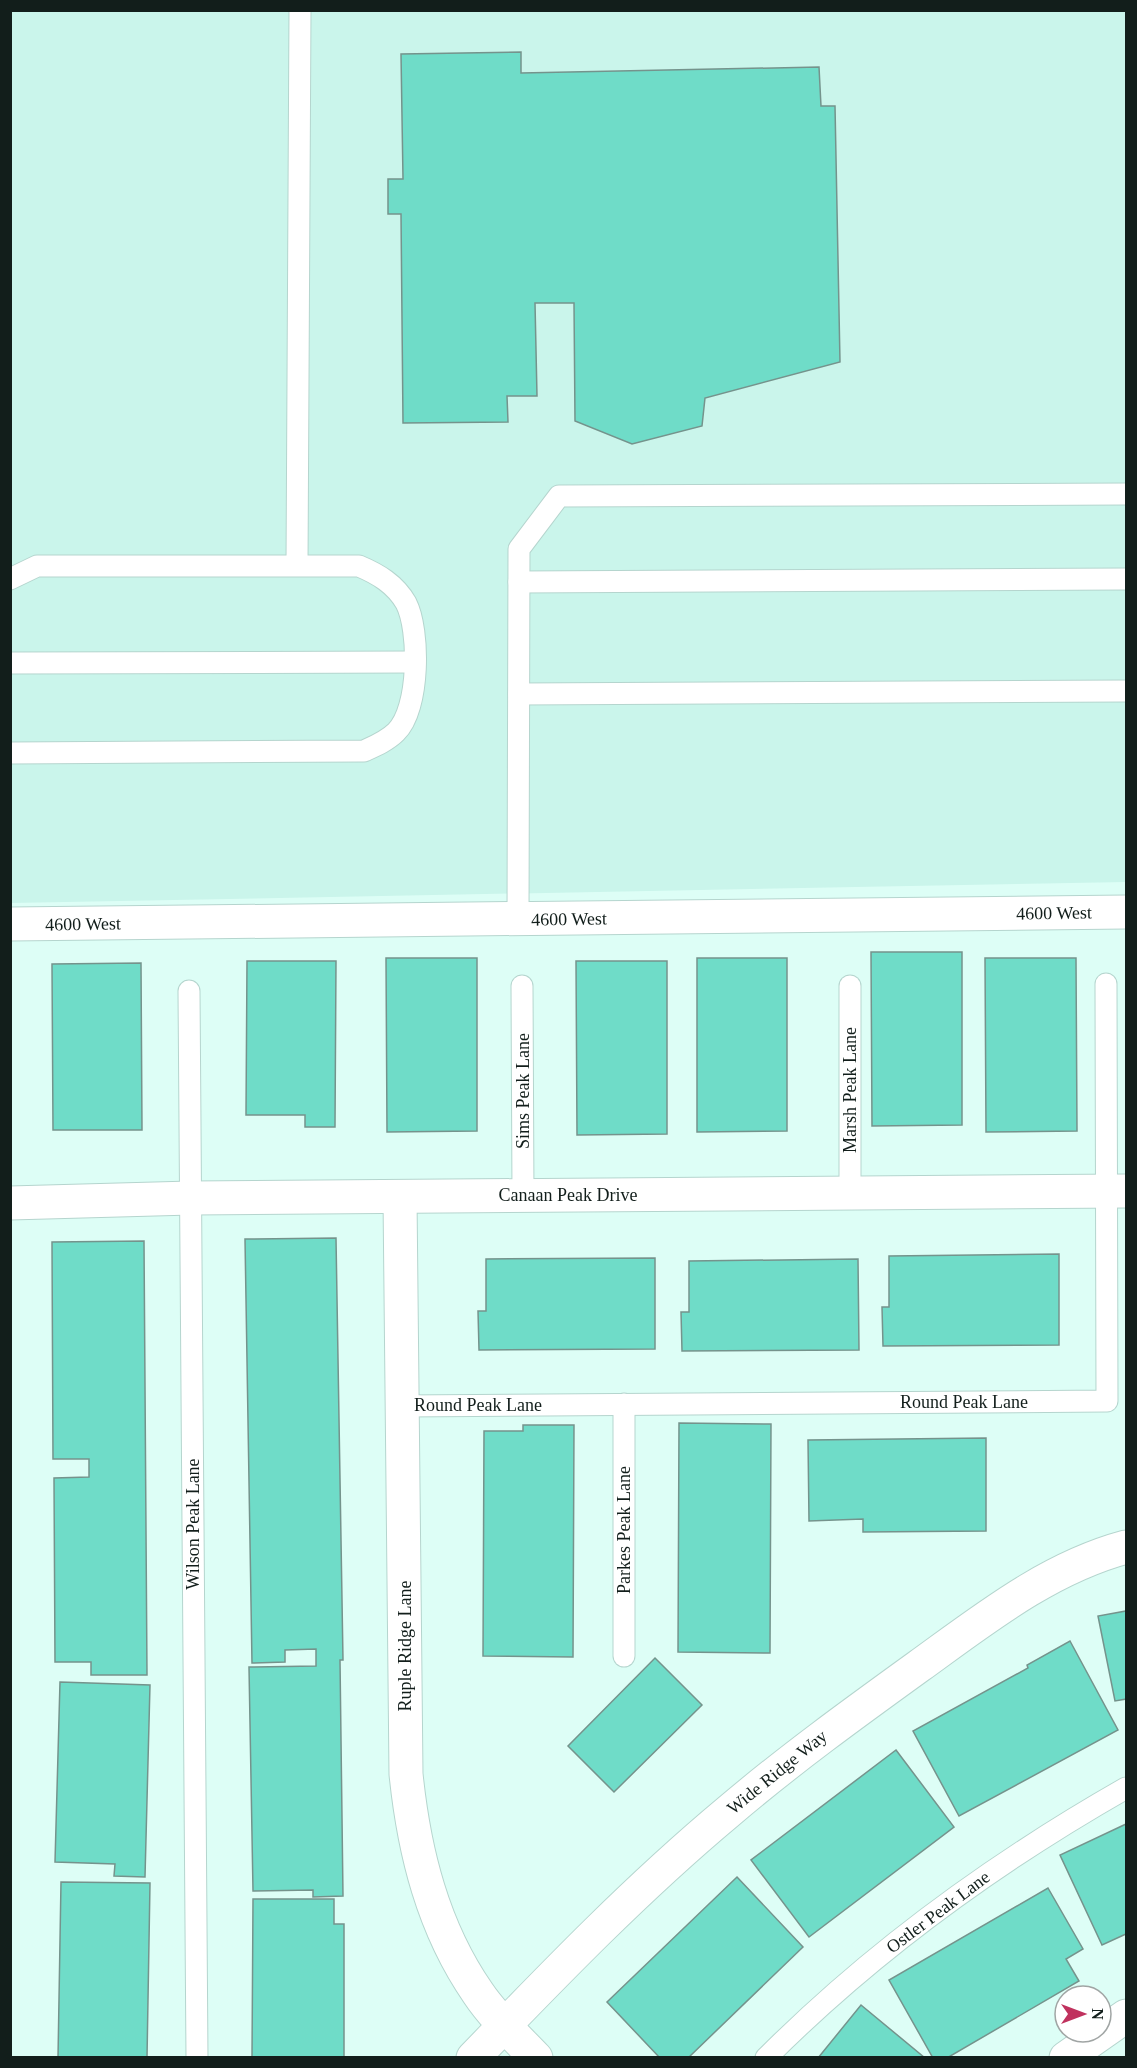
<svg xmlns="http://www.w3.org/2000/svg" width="1137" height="2068" viewBox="0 0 1137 2068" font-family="Georgia,serif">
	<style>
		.built { fill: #caf5eb }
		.building { fill: #6fdcc8; stroke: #75938c; stroke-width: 1.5 }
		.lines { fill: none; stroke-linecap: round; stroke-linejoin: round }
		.lane-casing { stroke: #b5d5ce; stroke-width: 23 }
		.street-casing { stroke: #b5d5ce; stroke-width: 35 }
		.lane { stroke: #fff; stroke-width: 21 }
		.street { stroke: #fff; stroke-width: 33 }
		.labels { text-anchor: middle; stroke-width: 4.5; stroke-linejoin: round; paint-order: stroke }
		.street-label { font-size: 18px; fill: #121e1b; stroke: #fff }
	</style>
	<rect width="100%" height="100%" fill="#ddfef6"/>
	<path class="built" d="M10 11H1126V882L11 903Z"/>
	<g class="building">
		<path d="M521 52V73L819 67 821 106H835L840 362 705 398 702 426 632 444 575 421 574 303H535L537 396H507L508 422 403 423 401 214H388V179H403L401 54Z"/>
		<path d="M871 952H962V1125L872 1126Z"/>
		<path d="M386 958H477V1131L387 1132Z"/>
		<path d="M697 958H787V1131L697 1132Z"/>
		<path d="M985 958H1076L1077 1131 986 1132Z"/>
		<path d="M247 961H336L335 1127H305V1115H246Z"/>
		<path d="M576 961H667V1134L577 1135Z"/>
		<path d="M141 963 142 1130H53L52 964Z"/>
		<path d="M336 1238 343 1660H340L343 1896 313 1897V1890L253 1891 249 1667 316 1666V1649L285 1650V1662L252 1663 245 1239Z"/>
		<path d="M144 1241 147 1675H91V1662H55L54 1478 89 1477V1459H53L52 1242Z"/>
		<path d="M1059 1254V1345L883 1346 882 1307H889V1256Z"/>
		<path d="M655 1258V1349L479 1350 478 1311H486V1259Z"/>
		<path d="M858 1259 859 1350 682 1351 681 1312H689V1261Z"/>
		<path d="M679 1423 771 1424 770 1653 678 1652Z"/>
		<path d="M523 1425H574L573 1657 483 1656 484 1431H523Z"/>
		<path d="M986 1438V1531L863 1532V1519L809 1521 808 1440Z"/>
		<path d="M1126 1611V1699L1115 1701 1098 1616Z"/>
		<path d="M1070 1641 1118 1730 959 1816 913 1731 1028 1668 1027 1665Z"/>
		<path d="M655 1658 702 1705 614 1792 568 1746Z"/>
		<path d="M60 1682 150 1685 145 1877 114 1876 115 1864 55 1862Z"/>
		<path d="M896 1750 954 1827 809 1937 751 1860Z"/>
		<path d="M1126 1824V1934L1102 1945 1060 1855Z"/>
		<path d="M737 1877 803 1947 688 2058H660L607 2002Z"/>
		<path d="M61 1882 150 1883 147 2058H58Z"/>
		<path d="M1048 1888 1083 1949 1066 1959 1079 1981 947 2058H933L889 1980Z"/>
		<path d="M253 1899H334V1924H344V2058H252Z"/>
		<path d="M861 2005 925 2058H818Z"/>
	</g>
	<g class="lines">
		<g class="lane-casing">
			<g id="lane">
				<path d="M297 565 300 10"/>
				<path d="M10 579 37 566H359C378 574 395 584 406 603 420 630 420 709 396 732 387 741 375 746 364 751L10 753"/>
				<path d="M519 582 1126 579"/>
				<path d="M10 663 414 662"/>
				<path d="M519 694 1126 691"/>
				<path d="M518 919 519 549 559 496 1126 494"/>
				<path d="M522 986 523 1196"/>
				<path d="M850 986V1193"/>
				<path d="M189 991 197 2058"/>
				<path d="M624 1404V1656"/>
				<path d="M403 1406 1107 1401 1106 984"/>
				<path d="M766 2058C873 1951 996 1862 1126 1788"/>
			</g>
		</g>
		<g class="street-casing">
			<g id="street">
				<path d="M10 924 1126 912"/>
				<path d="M400 1197 406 1774C414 1852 433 1928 478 1993 494 2017 516 2037 536 2058"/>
				<path d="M10 1203 191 1198 1126 1191"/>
				<path d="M473 2058C555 1973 637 1888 728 1812 789 1760 854 1713 919 1666 984 1619 1048 1568 1126 1547"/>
				<path d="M1066 2058 1126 2016"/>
			</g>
		</g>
		<use href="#lane" class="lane"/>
		<use href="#street" class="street"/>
	</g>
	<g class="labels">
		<g class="street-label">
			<text transform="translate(1054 913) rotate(-1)" y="6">4600 West</text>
			<text transform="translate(569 919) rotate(-1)" y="6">4600 West</text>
			<text transform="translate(83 924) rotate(-1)" y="6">4600 West</text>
			<text transform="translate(850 1090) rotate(-90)" y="6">Marsh Peak Lane</text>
			<text transform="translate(523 1091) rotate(-90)" y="6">Sims Peak Lane</text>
			<text x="568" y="1201">Canaan Peak Drive</text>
			<text x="964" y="1408">Round Peak Lane</text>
			<text x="478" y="1411">Round Peak Lane</text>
			<text transform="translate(193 1524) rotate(-90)" y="6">Wilson Peak Lane</text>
			<text transform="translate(624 1530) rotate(-90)" y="6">Parkes Peak Lane</text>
			<text transform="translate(405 1646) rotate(-90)" y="6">Ruple Ridge Lane</text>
			<text transform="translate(777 1772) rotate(-39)" y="6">Wide Ridge Way</text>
			<text transform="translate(938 1912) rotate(-37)" y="6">Ostler Peak Lane</text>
		</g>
	</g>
	<rect width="1137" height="2068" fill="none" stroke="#121e1b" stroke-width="24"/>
	<g transform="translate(1083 2014) rotate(90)"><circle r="28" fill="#ffffff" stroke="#a0a5a4" stroke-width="1.5"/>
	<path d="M0-4.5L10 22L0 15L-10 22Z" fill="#c0325e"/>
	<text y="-9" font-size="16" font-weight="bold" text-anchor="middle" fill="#121e1b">N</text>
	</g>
</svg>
